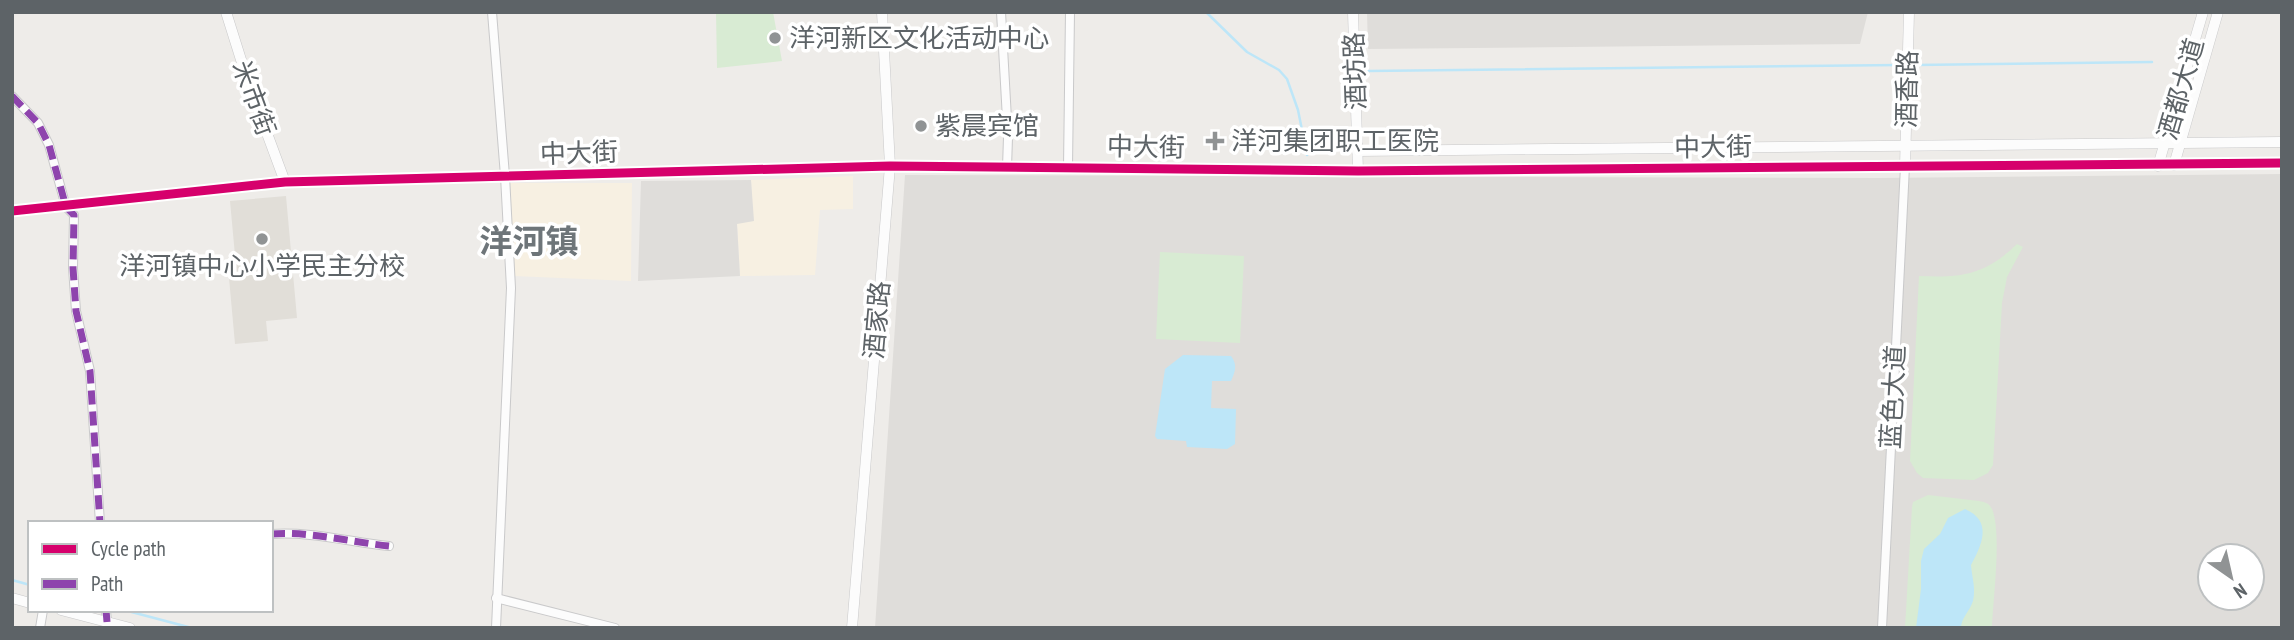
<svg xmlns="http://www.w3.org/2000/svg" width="2294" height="640" viewBox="0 0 2294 640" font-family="'PT Sans Narrow','Noto Sans SC',sans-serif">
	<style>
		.commercial { fill: #f7f0e2 }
		.industrial { fill: #dfddda; fill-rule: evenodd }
		.education { fill: #e1ded8 }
		.green { fill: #d8ebd3 }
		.water { fill: #bde6f8 }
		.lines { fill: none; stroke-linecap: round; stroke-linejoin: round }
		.stream { stroke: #bde6f8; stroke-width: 2.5 }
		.minor-casing { stroke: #c9c9ca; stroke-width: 10 }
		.tertiary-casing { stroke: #c9c9ca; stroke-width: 11 }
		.minor { stroke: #fcfcfc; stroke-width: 8 }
		.tertiary { stroke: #fcfcfc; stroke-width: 10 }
		.quiet { stroke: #8e44ad; stroke-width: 7; stroke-dasharray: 14 7; stroke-linecap: butt }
		.cycleway-casing { stroke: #fff; stroke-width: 13 }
		.cycleway { stroke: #d6006c; stroke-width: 9 }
		.poi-dot { fill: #909394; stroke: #fff; stroke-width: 2.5 }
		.labels { text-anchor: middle; stroke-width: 7; stroke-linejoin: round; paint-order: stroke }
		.poi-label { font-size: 26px; fill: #5d6367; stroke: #fff; text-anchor: start }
		.street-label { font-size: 26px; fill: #5d6367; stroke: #fff }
		.district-label { font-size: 33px; font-weight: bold; fill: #6e7579; stroke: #fff }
	</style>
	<rect width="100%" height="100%" fill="#eeece9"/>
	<g class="commercial">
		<path d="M853 176V209L820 210 815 275 740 276 737 223 753 221 751 180Z"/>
		<path d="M510 183H632L631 281 514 276Z"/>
	</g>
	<g class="industrial">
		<path d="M1367 12H1868L1860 44 1368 49Z"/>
		<path d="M2282 174V628H875L905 175 1879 178ZM2210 556H2252V598H2210Z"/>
		<path d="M751 180 754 221 737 224 740 276 638 281 641 181Z"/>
	</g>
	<path class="education" d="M286 196 297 318 266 321 268 341 235 344 229 278 237 277 230 201Z"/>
	<g class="green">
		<path d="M716 12H773L782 61 717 68Z"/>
		<path d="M2017 244 2023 247 2007 277 2002 303 1993 465 1988 473 1974 480 1923 478 1917 473 1910 461 1919 276C1962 278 1985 275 2017 244Z"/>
		<path d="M1160 252 1244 256 1240 343 1156 339Z"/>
		<path d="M1928 495 1979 501C1985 502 1989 503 1992 509 2002 532 1993 600 1992 628H1905L1912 507 1913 502Z"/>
	</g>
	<g class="water">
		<path d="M1183 355 1231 356C1238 365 1235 372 1231 381H1212L1211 408 1236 409 1235 444 1227 449 1187 447 1186 441 1157 439 1155 436 1165 369Z"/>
		<path d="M1965 509C1993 521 1982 545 1971 565 1972 578 1976 588 1973 601 1970 611 1961 618 1961 628H1916L1921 589V561L1924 549 1940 534 1948 518Z"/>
	</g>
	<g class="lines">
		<g class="stream">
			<path d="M1206 12 1247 52 1279 70 1287 79 1298 110 1307 155"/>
			<path d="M1916 65 2152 62"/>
			<path d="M1368 71 1899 65"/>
			<path d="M12 580 30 585"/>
			<path d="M124 610 192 628"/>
		</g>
		<g class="minor-casing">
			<g id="minor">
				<path d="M492 12 505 176 511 288 496 628"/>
				<path d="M1001 12 1008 137 1007 168"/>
				<path d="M12 96 38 123 49 145 66 207 74 215 73 268 76 311 90 371 100 523"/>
				<path d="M1068 167 1070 12"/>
				<path d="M271 534C310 531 350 542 389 546"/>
				<path d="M496 598 615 628"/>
				<path d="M106 610 107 622"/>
				<path d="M40 628 43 610"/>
				<path d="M1882 628 1905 166"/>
			</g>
		</g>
		<g class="tertiary-casing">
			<g id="tertiary">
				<path d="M226 12 248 82 285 182"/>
				<path d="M1353 12 1358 171"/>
				<path d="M1357 151 2282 142"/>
				<path d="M2174 165 2218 12"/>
				<path d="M1905 166 1909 12"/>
				<path d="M2158 166 2203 12"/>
				<path d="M12 211 285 182 890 166 1358 171 2282 163"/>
				<path d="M12 598 30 603"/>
				<path d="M61 610 130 628"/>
				<path d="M852 628 890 166 882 12"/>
			</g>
		</g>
		<use href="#minor" class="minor"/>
		<use href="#tertiary" class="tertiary"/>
		<g class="quiet">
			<path d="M12 96 38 123 49 145 66 207 74 215 73 268 76 311 90 371 100 523"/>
			<path d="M271 534C310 531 350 542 389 546"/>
			<path d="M106 610 107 622"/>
		</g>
		<g class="cycleway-casing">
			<path id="cycleway" d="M12 211 285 182 890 166 1358 171 2282 163"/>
		</g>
		<use href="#cycleway" class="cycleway"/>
	</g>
	<g class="poi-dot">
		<circle cx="775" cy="38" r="7"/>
		<circle cx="921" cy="126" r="7"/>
		<path d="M1211.5 130.5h7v7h7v7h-7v7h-7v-7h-7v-7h7z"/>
		<circle cx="262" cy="239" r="7"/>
	</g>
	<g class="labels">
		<g class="poi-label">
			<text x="789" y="47">洋河新区文化活动中心</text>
			<text x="935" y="135">紫晨宾馆</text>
			<text x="1231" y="150">洋河集团职工医院</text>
			<text x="262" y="275" text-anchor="middle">洋河镇中心小学民主分校</text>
		</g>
		<g class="street-label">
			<text transform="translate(1355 71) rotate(-92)" y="9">酒坊路</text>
			<text transform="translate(1907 89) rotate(-89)" y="9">酒香路</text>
			<text transform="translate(2181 89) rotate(-74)" y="9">酒都大道</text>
			<text transform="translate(254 98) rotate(70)" y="9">米市街</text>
			<text transform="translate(1146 147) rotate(1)" y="9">中大街</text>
			<text transform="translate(1713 147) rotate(-1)" y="9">中大街</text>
			<text transform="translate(579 153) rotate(-2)" y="9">中大街</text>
			<text transform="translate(877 320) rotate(-85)" y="9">酒家路</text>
			<text transform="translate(1893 397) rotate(-87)" y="9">蓝色大道</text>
		</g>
		<g class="district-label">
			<text x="529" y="253">洋河镇</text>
		</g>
	</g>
	<rect width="2294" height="640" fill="none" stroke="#5d6367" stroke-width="28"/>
	<rect x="28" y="521" width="245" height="91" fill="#ffffff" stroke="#bec1c2" stroke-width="2"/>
	<rect x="42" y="544" width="35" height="10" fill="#d6006c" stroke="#bec1c2" stroke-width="2"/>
	<text x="91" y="556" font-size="21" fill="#5d6367">Cycle path</text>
	<rect x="42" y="579" width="35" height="10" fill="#8e44ad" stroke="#bec1c2" stroke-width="2"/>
	<text x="91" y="591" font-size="21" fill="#5d6367">Path</text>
	<g transform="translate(2231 577) rotate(146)"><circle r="33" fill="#ffffff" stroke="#bec1c2" stroke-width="2"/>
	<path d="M0-5L12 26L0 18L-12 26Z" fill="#909394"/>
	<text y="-10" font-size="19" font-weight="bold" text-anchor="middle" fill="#5d6367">N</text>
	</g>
</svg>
